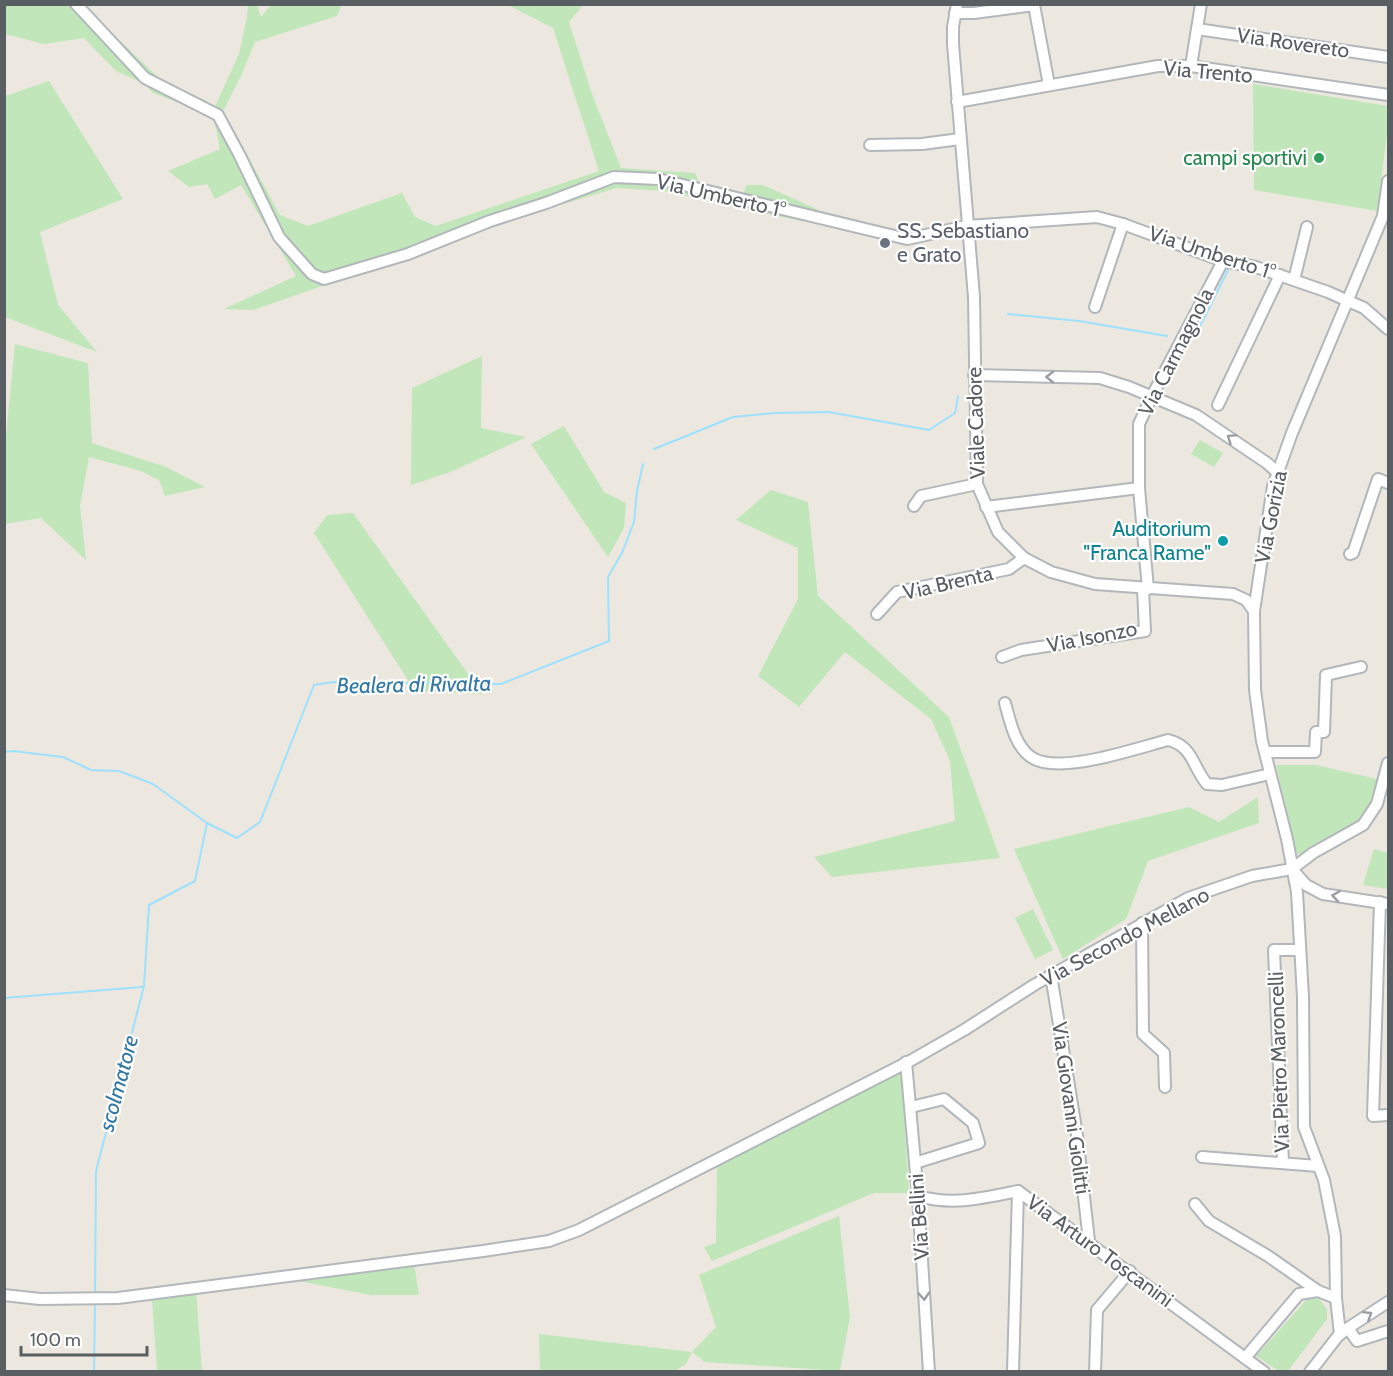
<svg xmlns="http://www.w3.org/2000/svg" width="1393" height="1376" viewBox="0 0 1393 1376" font-family="Cabin,sans-serif">
	<style>
		.green { fill: #c0e6ba }
		.lines { fill: none; stroke-linecap: round; stroke-linejoin: round }
		.stream { stroke: #9de1ff; stroke-width: 2 }
		.minor-casing { stroke: #b2b7bb; stroke-width: 14 }
		.minor { stroke: #fff; stroke-width: 10 }
		.oneway { stroke: #9b9ea0 }
		.leisure-dot { fill: #2e9e5b; stroke: #fff; stroke-width: 2 }
		.worship-dot { fill: #6b7280; stroke: #fff; stroke-width: 2 }
		.culture-dot { fill: #0f9aa8; stroke: #fff; stroke-width: 2 }
		.labels { text-anchor: middle; stroke-width: 4.5; stroke-linejoin: round; paint-order: stroke }
		.street-label { font-size: 21px; fill: #585e61; stroke: #fff }
		.leisure-label { font-size: 21px; fill: #27864d; stroke: #fff; text-anchor: end }
		.worship-label { font-size: 21px; fill: #5b616d; stroke: #fff; text-anchor: start }
		.culture-label { font-size: 21px; fill: #0d838f; stroke: #fff; text-anchor: end }
		.water-label { font-size: 22px; font-style: italic; fill: #3378a3; stroke: #fff }
	</style>
	<rect width="100%" height="100%" fill="#ece8df"/>
	<g class="green">
		<path d="M342 4 337 16 255 42 241 76 222 113 237 136 280 215 308 226 402 193 415 217 436 226 599 171 553 28 508 5H583L569 22 592 94 621 168 695 173 701 188 743 194 747 185H763L819 210 801 221 664 191 617 188 492 225 417 253 253 310 224 309 296 276 241 185 215 199 207 184 189 187 168 171 220 149 213 111 239 54 247 17 248 5H257L261 17 271 5Z"/>
		<path d="M4 5H85L94 16 161 80 209 102 205 113 153 93 145 84 116 71 84 38 44 44 5 34Z"/>
		<path d="M49 81 123 199 40 232 58 305 97 352 5 317V96Z"/>
		<path d="M1253 84 1388 106V126L1377 211 1254 190Z"/>
		<path d="M15 344 88 363 92 443 166 467 205 487 165 496 159 480 141 471 89 457 80 506 86 560 41 518 5 524V445Z"/>
		<path d="M482 356 481 428 526 437 453 471 411 485 412 388Z"/>
		<path d="M564 426 604 492 626 503 624 528 608 557 531 444Z"/>
		<path d="M1200 440 1223 453 1214 467 1191 454Z"/>
		<path d="M771 490 808 502 818 596 949 717 1000 858 832 877 814 857 955 821 950 761 931 719 845 652 799 707 758 676 798 599V548L736 520Z"/>
		<path d="M353 513 466 671 482 694 415 691 314 533 327 515Z"/>
		<path d="M1276 765H1316L1381 780 1373 805 1361 822 1300 857 1295 850Z"/>
		<path d="M1258 797 1259 823 1148 861 1126 919 1063 959 1014 849 1189 807 1219 822Z"/>
		<path d="M1374 849 1388 853V889L1363 885Z"/>
		<path d="M1033 909 1053 950 1035 959 1015 918Z"/>
		<path d="M901 1070 909 1193H874L712 1261 704 1247 716 1243 717 1163Z"/>
		<path d="M839 1216 850 1317 840 1371 705 1362 692 1352 686 1364 675 1371H540L539 1334 692 1352 716 1327 699 1275Z"/>
		<path d="M414 1264 419 1295H371L283 1278Z"/>
		<path d="M196 1291 202 1371H157L152 1299Z"/>
		<path d="M1308 1298 1319 1299 1327 1309V1319L1288 1371H1279L1256 1356Z"/>
	</g>
	<g class="lines">
		<g class="stream">
			<path d="M1008 314 1079 321 1167 336"/>
			<path d="M1196 334 1228 270"/>
			<path d="M654 449 733 417 776 413 829 412 929 430 955 413 958 396"/>
			<path d="M4 752 13 751 63 757 91 770 119 771 153 784 207 823 237 838 260 822 314 685 333 682 501 684 609 641 608 577 622 553 634 522 637 491 643 464"/>
			<path d="M4 998 142 987"/>
			<path d="M95 1295 96 1171 144 986 149 905 195 881 207 823"/>
			<path d="M94 1372 95 1301"/>
		</g>
		<g class="minor-casing">
			<g id="minor">
				<path d="M76 4 145 78 218 115 240 156 279 237 312 274 324 279 408 254 490 221 546 203 614 177 658 179 907 239 967 226 1097 217 1123 224 1223 261 1256 267 1328 292 1364 308 1388 329"/>
				<path d="M957 4 953 27V44L974 297 977 484 998 532 1024 558 1051 572 1095 584 1233 594 1246 600 1254 611"/>
				<path d="M955 13H974L1034 5 1049 85"/>
				<path d="M1197 29 1388 57"/>
				<path d="M1191 66 1201 4"/>
				<path d="M957 102 1158 66H1191L1388 95"/>
				<path d="M870 145 922 144 960 139"/>
				<path d="M1294 280 1307 227"/>
				<path d="M1095 307 1123 224"/>
				<path d="M974 375 1100 378 1129 387 1196 415 1267 463 1278 473"/>
				<path d="M1218 405 1280 275"/>
				<path d="M914 506 921 496 977 484"/>
				<path d="M986 507 1139 488"/>
				<path d="M1350 554 1353 553 1378 479 1388 483"/>
				<path d="M1148 589 1139 488V424L1152 396 1223 261"/>
				<path d="M877 614 897 592 1009 569 1024 558"/>
				<path d="M1002 657 1021 650 1145 631 1143 589"/>
				<path d="M1005 703C1010 721 1015 746 1031 757 1058 776 1137 748 1168 740 1193 746 1192 766 1207 784L1222 785 1270 774"/>
				<path d="M1265 752H1315L1316 732H1324L1326 675 1361 667"/>
				<path d="M1293 870 1306 885 1323 894 1388 904"/>
				<path d="M1380 902 1373 1116 1388 1115"/>
				<path d="M1142 923 1143 1034 1164 1053 1165 1087"/>
				<path d="M1051 975 1077 1135 1089 1241"/>
				<path d="M906 1062 918 1196 929 1372"/>
				<path d="M911 1107 944 1099 973 1123 979 1143 915 1163"/>
				<path d="M1202 1157 1318 1166"/>
				<path d="M1283 1163 1274 950H1300"/>
				<path d="M918 1196C953 1206 984 1198 1018 1191L1264 1372"/>
				<path d="M1195 1204 1209 1221 1268 1256 1318 1291"/>
				<path d="M4 1295 40 1299 118 1298 483 1251 549 1241 579 1230 910 1061 964 1030 1034 985 1188 898 1252 876 1292 869 1313 853 1363 825 1377 804 1388 763"/>
				<path d="M1348 1328 1357 1341 1388 1331"/>
				<path d="M1340 1334 1336 1298 1335 1236 1324 1180 1304 1127 1303 997 1297 892 1287 839 1262 741 1255 690 1254 611 1273 486 1292 433 1383 216 1388 181"/>
				<path d="M1245 1358 1299 1294 1318 1291 1336 1298"/>
				<path d="M1013 1372 1018 1191"/>
				<path d="M1095 1372 1097 1310 1130 1271"/>
				<path d="M1310 1372 1338 1336 1348 1328 1388 1302"/>
			</g>
		</g>
		<use href="#minor" class="minor"/>
	</g>
	<defs><path id="oneway-chevron" d="M-2-3.5L2.5 0L-2 3.5" fill="none" stroke-width="1.6" stroke-linecap="round" stroke-linejoin="round" transform="scale(1.5)"/></defs>
	<g class="oneway">
		<use href="#oneway-chevron" transform="translate(1050 377) rotate(-179)"/>
		<use href="#oneway-chevron" transform="translate(1231 438) rotate(-146)"/>
		<use href="#oneway-chevron" transform="translate(1336 896) rotate(-171)"/>
		<use href="#oneway-chevron" transform="translate(924 1296) rotate(86)"/>
		<use href="#oneway-chevron" transform="translate(1368 1315) rotate(-32)"/>
	</g>
	<circle class="leisure-dot" cx="1319" cy="158" r="6"/>
	<circle class="worship-dot" cx="885" cy="243" r="6"/>
	<circle class="culture-dot" cx="1223" cy="541" r="6"/>
	<g class="labels">
		<g class="street-label">
			<text transform="translate(1293 43) rotate(8)" y="7">Via Rovereto</text>
			<text transform="translate(1208 72) rotate(5)" y="7">Via Trento</text>
			<text transform="translate(721 196) rotate(13)" y="7">Via Umberto 1°</text>
			<text transform="translate(1212 253) rotate(18)" y="7">Via Umberto 1°</text>
			<text transform="translate(1176 352) rotate(-63)" y="7">Via Carmagnola</text>
			<text transform="translate(976 423) rotate(-92)" y="7">Viale Cadore</text>
			<text transform="translate(1271 517) rotate(-79)" y="7">Via Gorizia</text>
			<text transform="translate(948 583) rotate(-13)" y="7">Via Brenta</text>
			<text transform="translate(1092 637) rotate(-11)" y="7">Via Isonzo</text>
			<text transform="translate(1125 937) rotate(-28)" y="7">Via Secondo Mellano</text>
			<text transform="translate(1279 1062) rotate(-92)" y="7">Via Pietro Maroncelli</text>
			<text transform="translate(1071 1108) rotate(82)" y="7">Via Giovanni Giolitti</text>
			<text transform="translate(919 1217) rotate(-94)" y="7">Via Bellini</text>
			<text transform="translate(1100 1251) rotate(36)" y="7">Via Arturo Toscanini</text>
		</g>
		<g class="leisure-label">
			<text x="1307" y="165">campi sportivi</text>
		</g>
		<g class="worship-label">
			<text x="897" y="238">SS. Sebastiano<tspan x="897" dy="24">e Grato</tspan></text>
		</g>
		<g class="culture-label">
			<text x="1211" y="536">Auditorium<tspan x="1211" dy="24">"Franca Rame"</tspan></text>
		</g>
		<g class="water-label">
			<text transform="translate(414 684) rotate(-1)" y="8">Bealera di Rivalta</text>
			<text transform="translate(118 1083) rotate(-75)" y="8">scolmatore</text>
		</g>
	</g>
	<rect width="1393" height="1376" fill="none" stroke="#585e61" stroke-width="12"/>
	<path d="M21 1346v9h126v-9" fill="none" stroke="#585e61" stroke-width="3"/>
	<text x="30" y="1346" font-size="18" fill="#585e61" stroke="#ffffff" stroke-width="4.5" paint-order="stroke">100 m</text>
</svg>
